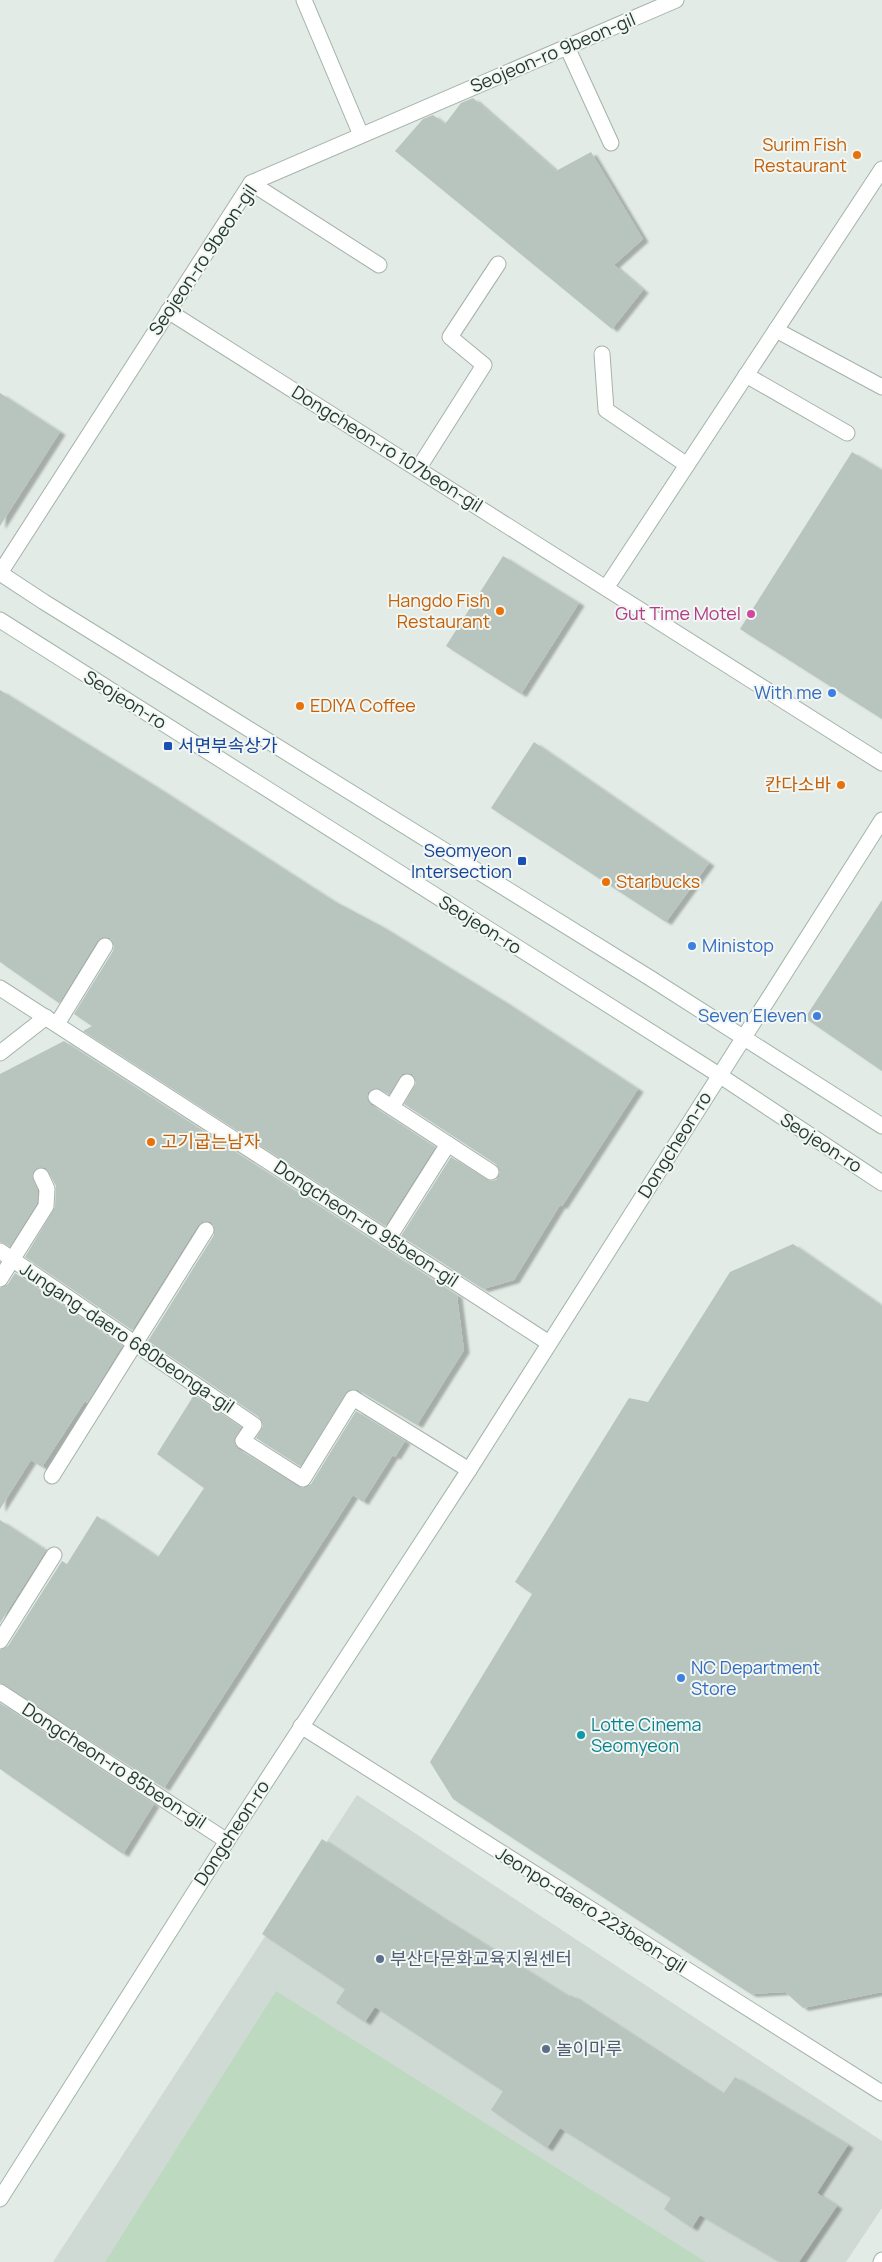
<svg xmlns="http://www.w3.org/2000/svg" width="882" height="2262" viewBox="0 0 882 2262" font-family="Manrope,'Noto Sans KR',sans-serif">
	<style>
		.built { fill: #d0dad4 }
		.green { fill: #bddac0 }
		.building { fill: #b8c5be; filter: url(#shadow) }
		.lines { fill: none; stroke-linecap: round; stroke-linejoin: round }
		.service-casing { stroke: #a5b2ab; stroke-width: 17 }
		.minor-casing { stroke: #a5b2ab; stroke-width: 17 }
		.secondary-casing { stroke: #a2b5ab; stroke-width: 17 }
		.service { stroke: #fff; stroke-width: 15 }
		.minor { stroke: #fff; stroke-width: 15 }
		.secondary { stroke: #fff; stroke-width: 15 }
		.food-dot { fill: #e8710a; stroke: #f2f7f4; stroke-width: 2 }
		.hotel-dot { fill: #d1479c; stroke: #f2f7f4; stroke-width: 2 }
		.shop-dot { fill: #3f7fe0; stroke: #f2f7f4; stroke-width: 2 }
		.transit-dot { fill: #1a4fb4; stroke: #f2f7f4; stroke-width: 2 }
		.culture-dot { fill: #0f9aa8; stroke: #f2f7f4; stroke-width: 2 }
		.service-dot { fill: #5c6f8a; stroke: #f2f7f4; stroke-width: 2 }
		.labels { text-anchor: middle; stroke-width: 4; stroke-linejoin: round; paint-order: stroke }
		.street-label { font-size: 18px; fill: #243a30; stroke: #f2f7f4 }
		.food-label { font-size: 18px; fill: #c56008; stroke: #f2f7f4; text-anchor: end }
		.hotel-label { font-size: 18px; fill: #b23c85; stroke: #f2f7f4; text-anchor: end }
		.shop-label { font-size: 18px; fill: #366cbe; stroke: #f2f7f4; text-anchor: end }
		.transit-label { font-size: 18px; fill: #164399; stroke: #f2f7f4; text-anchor: start }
		.culture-label { font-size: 18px; fill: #0d838f; stroke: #f2f7f4; text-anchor: start }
		.service-label { font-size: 18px; fill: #4e5e75; stroke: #f2f7f4; text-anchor: start }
	</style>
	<defs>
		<filter id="shadow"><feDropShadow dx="5.5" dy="3" stdDeviation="1" flood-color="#0004"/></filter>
	</defs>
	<rect width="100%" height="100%" fill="#e2ebe5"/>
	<path class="built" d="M357 1795 882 2141V2208L846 2262H53Z"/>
	<path class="green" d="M276 1991 706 2262H105Z"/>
	<g class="building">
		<path d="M473 98 556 171 591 152 643 239 614 265 643 290 612 329 395 151 423 119 433 115 445 124 461 103Z"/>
		<path d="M0 393 60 432 0 526Z"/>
		<path d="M852 452 882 470V719L740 629Z"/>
		<path d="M503 556 579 603 521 694 446 646Z"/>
		<path d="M0 690 155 786 332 900 381 926 505 1002 638 1089 562 1206 560 1205 514 1280 483 1289 401 1236 451 1157 490 1181 496 1180 500 1173 496 1164 404 1104 416 1083 412 1074H402L389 1094 376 1088 368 1092 367 1096 371 1105 435 1147 385 1226 83 1031 92 1026 74 1014 113 951 114 946 110 938 105 937 97 941 59 1003 0 962Z"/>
		<path d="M534 742 709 863 666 922 491 808Z"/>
		<path d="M882 900V1071L805 1018Z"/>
		<path d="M64 1041 458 1296H457L464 1350 417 1425 358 1390H349L300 1466 256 1438 263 1426 259 1417 148 1341 214 1235V1226L211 1222H202L198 1225 132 1330 25 1257 55 1207 56 1186 46 1168 38 1167 32 1175 38 1191 37 1203 10 1246 0 1242V1074Z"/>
		<path d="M793 1244 882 1306V1992L803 2008 785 1992 751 1994 453 1799 430 1762 532 1594 515 1582 629 1398 648 1402 730 1272Z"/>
		<path d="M15 1273 122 1346 87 1403 85 1401 42 1467 31 1460 0 1509V1288L8 1284Z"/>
		<path d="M194 1395 241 1427 234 1440 238 1449 302 1488 311 1484 356 1411 405 1441 395 1457 393 1455 363 1502 353 1495 164 1788 0 1683V1650L8 1646 62 1561 67 1564 97 1516 158 1557 204 1488 157 1454Z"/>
		<path d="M0 1520 46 1550 0 1623Z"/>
		<path d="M0 1703 154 1804 123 1854 0 1769Z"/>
		<path d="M322 1839 439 1916 569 1997 571 1995 723 2094 735 2077 848 2145 817 2193 837 2206 799 2262H780L700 2215 692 2228 664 2209 671 2198 560 2128 547 2148 491 2110 503 2091 375 2007 365 2022 336 2003 345 1989 262 1934Z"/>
	</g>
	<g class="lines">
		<g class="service-casing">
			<g id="service">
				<path d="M567 47 611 143"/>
				<path d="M251 183 379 265"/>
				<path d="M776 330 882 387"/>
				<path d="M602 354 606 410 687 465"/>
				<path d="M746 375 847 433"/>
				<path d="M418 469 484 365 450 337 498 264"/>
				<path d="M57 1024 105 946"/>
				<path d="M376 1097 448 1144 388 1239"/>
				<path d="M392 1107 407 1082"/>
				<path d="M448 1144 491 1172"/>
				<path d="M0 1251 254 1425 243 1441 303 1479 353 1398 469 1470"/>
				<path d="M0 1279 46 1206 47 1189 41 1176"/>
				<path d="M52 1476 206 1230"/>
				<path d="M0 1641 54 1555"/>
			</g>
		</g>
		<g class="minor-casing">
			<g id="minor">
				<path d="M304 0 361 135"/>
				<path d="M168 311 882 763"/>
				<path d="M0 573 251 183 676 0"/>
				<path d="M606 588 882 169"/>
				<path d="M0 988 549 1343"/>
				<path d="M0 1053 46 1017"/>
				<path d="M0 1692 227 1841"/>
				<path d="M301 1726 882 2093"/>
				<path d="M881 2262 882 2260"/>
			</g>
		</g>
		<g class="secondary-casing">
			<g id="secondary">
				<path d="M0 573 44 602 650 978 882 1126"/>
				<path d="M0 620 719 1075 882 1183"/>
				<path d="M0 2199 227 1841 469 1470 882 820"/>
			</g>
		</g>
		<use href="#service" class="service"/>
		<use href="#minor" class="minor"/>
		<use href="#secondary" class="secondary"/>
	</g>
	<g class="food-dot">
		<circle cx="857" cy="155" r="5"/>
		<circle cx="500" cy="611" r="5"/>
		<circle cx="300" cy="706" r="5"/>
		<circle cx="841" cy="785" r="5"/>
		<circle cx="606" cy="882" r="5"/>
		<circle cx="151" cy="1142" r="5"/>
	</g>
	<circle class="hotel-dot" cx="751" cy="614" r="5"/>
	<g class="shop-dot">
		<circle cx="832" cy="693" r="5"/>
		<circle cx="692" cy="946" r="5"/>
		<circle cx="817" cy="1016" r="5"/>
		<circle cx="681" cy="1678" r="5"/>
	</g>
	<g class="transit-dot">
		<rect x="163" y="741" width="10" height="10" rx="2.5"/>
		<rect x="517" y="856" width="10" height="10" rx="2.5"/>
	</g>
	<circle class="culture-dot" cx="581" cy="1735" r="5"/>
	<g class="service-dot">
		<circle cx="380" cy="1959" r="5"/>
		<circle cx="546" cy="2049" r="5"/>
	</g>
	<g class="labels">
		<g class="street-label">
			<text transform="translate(553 53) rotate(-23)" y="6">Seojeon-ro 9beon-gil</text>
			<text transform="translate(203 260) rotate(-56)" y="6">Seojeon-ro 9beon-gil</text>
			<text transform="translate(387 449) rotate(32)" y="6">Dongcheon-ro 107beon-gil</text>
			<text transform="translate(125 700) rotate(32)" y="6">Seojeon-ro</text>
			<text transform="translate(480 925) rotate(32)" y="6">Seojeon-ro</text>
			<text transform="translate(821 1143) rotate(33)" y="6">Seojeon-ro</text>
			<text transform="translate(675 1145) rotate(-58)" y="6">Dongcheon-ro</text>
			<text transform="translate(366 1224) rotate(33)" y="6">Dongcheon-ro 95beon-gil</text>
			<text transform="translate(127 1338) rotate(34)" y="6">Jungang-daero 680beonga-gil</text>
			<text transform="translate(114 1766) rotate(33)" y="6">Dongcheon-ro 85beon-gil</text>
			<text transform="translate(232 1833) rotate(-57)" y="6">Dongcheon-ro</text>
			<text transform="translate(591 1910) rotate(32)" y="6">Jeonpo-daero 223beon-gil</text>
		</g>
		<g class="food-label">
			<text x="847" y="151">Surim Fish<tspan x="847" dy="21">Restaurant</tspan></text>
			<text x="490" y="607">Hangdo Fish<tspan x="490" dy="21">Restaurant</tspan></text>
			<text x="310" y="712" text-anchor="start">EDIYA Coffee</text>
			<text x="831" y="791">칸다소바</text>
			<text x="616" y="888" text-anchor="start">Starbucks</text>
			<text x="161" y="1148" text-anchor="start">고기굽는남자</text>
		</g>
		<g class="hotel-label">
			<text x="741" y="620">Gut Time Motel</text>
		</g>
		<g class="shop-label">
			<text x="822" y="699">With me</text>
			<text x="702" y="952" text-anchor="start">Ministop</text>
			<text x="807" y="1022">Seven Eleven</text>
			<text x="691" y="1674" text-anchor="start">NC Department<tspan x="691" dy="21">Store</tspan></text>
		</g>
		<g class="transit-label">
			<text x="178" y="752">서면부속상가</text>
			<text x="512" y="857" text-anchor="end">Seomyeon<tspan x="512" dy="21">Intersection</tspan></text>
		</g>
		<g class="culture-label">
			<text x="591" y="1731">Lotte Cinema<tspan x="591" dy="21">Seomyeon</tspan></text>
		</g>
		<g class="service-label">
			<text x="390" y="1965">부산다문화교육지원센터</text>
			<text x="556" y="2055">놀이마루</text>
		</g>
	</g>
</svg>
